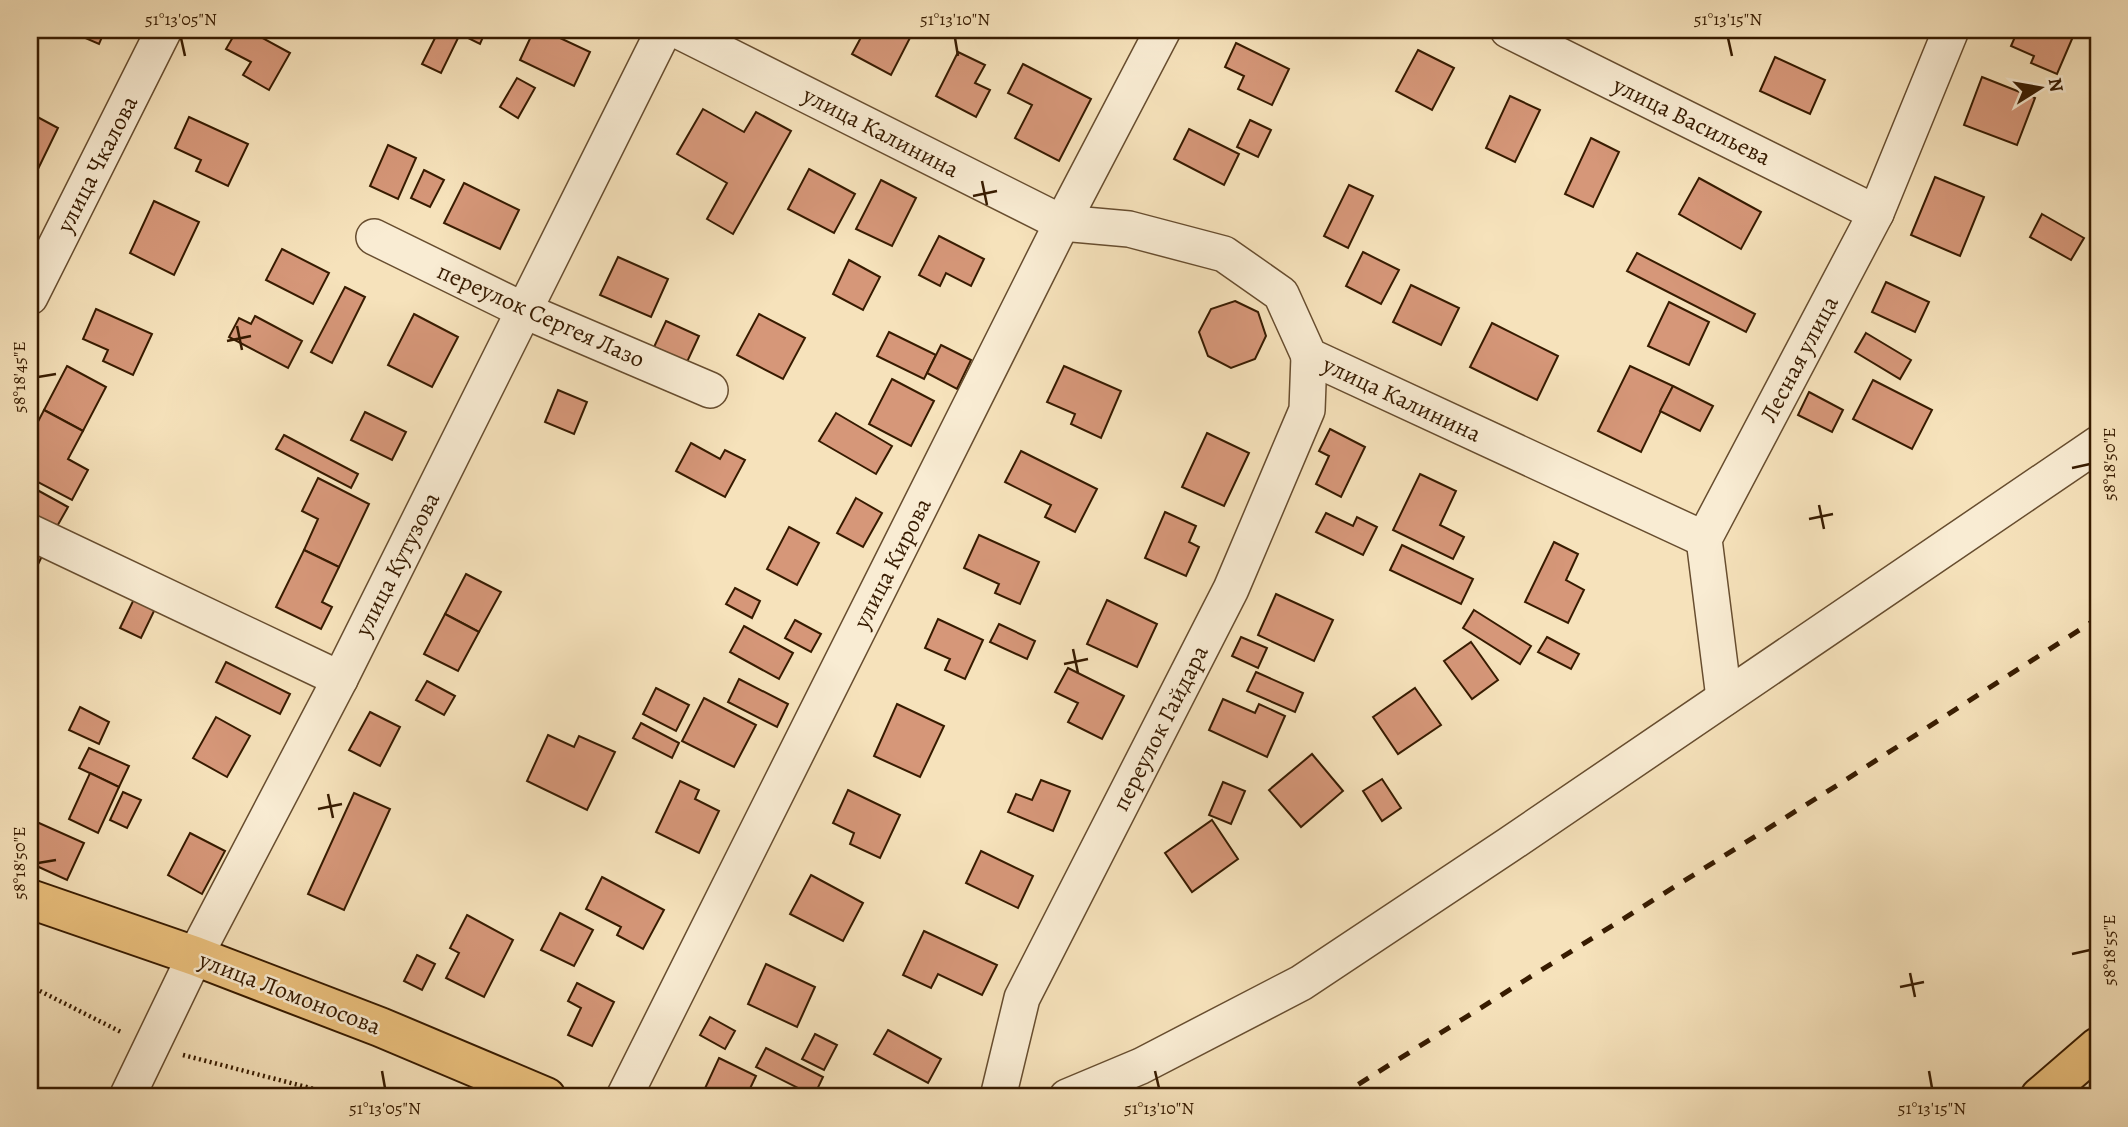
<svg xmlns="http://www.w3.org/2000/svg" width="2128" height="1127" viewBox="0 0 2128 1127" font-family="Alegreya,serif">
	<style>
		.building { fill: #d69779; stroke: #371b00; stroke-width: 2 }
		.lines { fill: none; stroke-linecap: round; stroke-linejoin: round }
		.minor-casing { stroke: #674d2f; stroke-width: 38 }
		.major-casing { stroke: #371b00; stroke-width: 42 }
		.path { stroke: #371b00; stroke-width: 4.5; stroke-dasharray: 2 3.5; stroke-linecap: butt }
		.minor { stroke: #f9ecd3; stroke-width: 35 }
		.major { stroke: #ebc17e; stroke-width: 38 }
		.rail { stroke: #371b00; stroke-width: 5; stroke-dasharray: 12 12; stroke-linecap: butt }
		.ticks { fill: none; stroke: #371b00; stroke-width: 2.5 }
		.labels { text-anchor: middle; stroke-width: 5; stroke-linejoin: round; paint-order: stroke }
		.street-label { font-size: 24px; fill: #371b00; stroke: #f9ecd3 }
		.neatline { fill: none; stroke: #371b00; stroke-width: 2.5 }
		.ticks-label { font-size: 18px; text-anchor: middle; fill: #371b00 }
	</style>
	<rect width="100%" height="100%" fill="#f6e2bb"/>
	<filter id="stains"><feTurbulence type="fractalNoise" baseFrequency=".00286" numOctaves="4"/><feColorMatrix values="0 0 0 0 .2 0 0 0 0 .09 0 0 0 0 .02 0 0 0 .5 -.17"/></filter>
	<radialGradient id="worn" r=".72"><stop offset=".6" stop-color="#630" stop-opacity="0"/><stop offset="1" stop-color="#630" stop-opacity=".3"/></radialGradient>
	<g class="building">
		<path d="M67 30H105L99 44Z"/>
		<path d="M237 30H248L290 53 269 90 243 75 251 62 226 49Z"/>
		<path d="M439 30H452L460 34 441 73 422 64Z"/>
		<path d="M452 30H486L480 44Z"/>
		<path d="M534 30H543L590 52 574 86 520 60Z"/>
		<path d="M865 30H914L891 75 852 54Z"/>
		<path d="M2018 30H2070L2075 32 2057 74 2031 63 2034 56 2011 46Z"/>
		<path d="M1236 43 1289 69 1272 105 1238 89 1244 76 1225 67Z"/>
		<path d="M1418 50 1454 68 1432 110 1396 91Z"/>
		<path d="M958 52 985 65 975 83 990 90 976 117 936 96Z"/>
		<path d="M1775 57 1825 80 1810 114 1760 91Z"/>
		<path d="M1023 64 1091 99 1059 161 1015 138 1032 105 1008 93Z"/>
		<path d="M1982 77 2035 98 2017 145 1964 125Z"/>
		<path d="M517 78 535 88 518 118 500 107Z"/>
		<path d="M1510 96 1540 110 1515 162 1486 148Z"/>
		<path d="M703 109 744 132 756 112 791 131 733 234 707 219 727 183 677 154Z"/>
		<path d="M30 113 58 128 37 171 30 167Z"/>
		<path d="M189 117 248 144 228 186 196 171 201 160 175 148Z"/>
		<path d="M1250 120 1271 130 1258 157 1237 147Z"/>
		<path d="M1189 129 1239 154 1224 185 1174 159Z"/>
		<path d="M1591 138 1619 152 1593 207 1565 194Z"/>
		<path d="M388 145 416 158 398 199 370 186Z"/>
		<path d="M809 169 855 194 834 233 788 209Z"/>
		<path d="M424 170 444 180 430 207 411 198Z"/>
		<path d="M1935 177 1984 197 1960 256 1911 235Z"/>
		<path d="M1699 178 1761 212 1741 249 1679 214Z"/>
		<path d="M881 180 916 198 892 246 856 229Z"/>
		<path d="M464 183 519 210 500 249 444 223Z"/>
		<path d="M1349 185 1373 196 1348 248 1324 236Z"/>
		<path d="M154 201 199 222 174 275 130 253Z"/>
		<path d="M2042 214 2084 238 2071 260 2030 237Z"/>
		<path d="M939 236 984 259 971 286 946 273 940 286 919 275Z"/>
		<path d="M282 249 329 273 313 304 266 280Z"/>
		<path d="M1363 252 1399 270 1381 304 1346 286Z"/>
		<path d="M1637 253 1755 314 1746 332 1627 271Z"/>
		<path d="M618 257 668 279 651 317 600 295Z"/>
		<path d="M849 260 880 277 863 310 833 294Z"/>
		<path d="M1886 282 1929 302 1915 332 1872 312Z"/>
		<path d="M1411 285 1459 308 1441 345 1393 322Z"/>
		<path d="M345 287 365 297 332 363 311 352Z"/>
		<path d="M1235 301 1258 312 1266 336 1255 359 1231 368 1208 356 1199 332 1211 309Z"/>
		<path d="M1669 302 1709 322 1689 365 1648 346Z"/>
		<path d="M96 309 152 334 133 375 103 361 108 350 83 339Z"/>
		<path d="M414 314 458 337 432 387 388 365Z"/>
		<path d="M759 314 805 338 783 379 737 355Z"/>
		<path d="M255 316 302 341 288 368 229 337 239 318 251 324Z"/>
		<path d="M666 321 699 336 687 362 654 347Z"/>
		<path d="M1492 323 1558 356 1537 400 1470 367Z"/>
		<path d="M889 332 936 355 924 379 877 356Z"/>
		<path d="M1866 333 1911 360 1900 379 1855 352Z"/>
		<path d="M941 345 971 360 957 389 927 373Z"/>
		<path d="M67 366 106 387 83 431 44 410Z"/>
		<path d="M1064 366 1121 391 1101 438 1071 424 1075 414 1047 402Z"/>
		<path d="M1630 366 1673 386 1641 452 1598 431Z"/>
		<path d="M892 379 934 401 911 446 869 424Z"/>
		<path d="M1873 380 1932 410 1912 449 1853 419Z"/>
		<path d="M1673 386 1713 406 1700 431 1660 411Z"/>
		<path d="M558 390 587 402 574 434 545 422Z"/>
		<path d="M1809 392 1843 410 1832 432 1798 415Z"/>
		<path d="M44 410 83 431 68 459 88 470 72 500 30 478V437Z"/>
		<path d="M365 412 406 432 392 460 351 440Z"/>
		<path d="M836 413 892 446 876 474 819 441Z"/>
		<path d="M1330 429 1365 447 1341 497 1316 484 1329 456 1319 451Z"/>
		<path d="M1207 433 1249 453 1224 506 1182 487Z"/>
		<path d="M284 435 358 474 351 488 276 449Z"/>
		<path d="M691 443 720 459 725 450 745 460 725 497 676 471Z"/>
		<path d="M1021 451 1097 489 1075 532 1045 517 1051 505 1005 482Z"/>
		<path d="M1420 474 1456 491 1440 525 1464 537 1453 559 1393 530Z"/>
		<path d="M318 478 369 504 339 567 304 550 318 519 302 511Z"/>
		<path d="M30 486 68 507 55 530 30 516Z"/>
		<path d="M856 498 882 513 863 547 837 533Z"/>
		<path d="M1165 512 1196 526 1189 542 1199 547 1186 576 1145 558Z"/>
		<path d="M1326 513 1353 526 1357 517 1377 527 1363 555 1316 532Z"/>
		<path d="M789 527 819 543 797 585 767 569Z"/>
		<path d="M979 535 1039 562 1020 604 995 593 999 584 964 568Z"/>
		<path d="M1554 542 1578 554 1566 580 1584 590 1568 623 1525 602Z"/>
		<path d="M1402 545 1473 579 1461 604 1390 570Z"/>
		<path d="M30 548 43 554 30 581Z"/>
		<path d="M304 550 339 567 322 602 332 607 321 629 276 607Z"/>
		<path d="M466 574 501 592 479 632 445 614Z"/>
		<path d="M735 588 760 601 752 618 726 604Z"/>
		<path d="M1276 594 1333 620 1314 661 1258 635Z"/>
		<path d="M134 599 155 609 141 638 120 628Z"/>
		<path d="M1107 600 1157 624 1137 667 1087 644Z"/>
		<path d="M1474 610 1531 646 1520 664 1463 628Z"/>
		<path d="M445 614 479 632 458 671 424 654Z"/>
		<path d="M938 619 983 640 965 679 945 670 950 659 925 648Z"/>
		<path d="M795 620 821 634 811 652 785 638Z"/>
		<path d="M999 624 1035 641 1027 659 990 642Z"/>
		<path d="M744 626 793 653 779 679 730 652Z"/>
		<path d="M1241 637 1267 648 1258 668 1232 656Z"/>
		<path d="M1547 637 1579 654 1571 669 1538 652Z"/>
		<path d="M1471 642 1498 680 1472 699 1444 661Z"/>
		<path d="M226 662 290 694 280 714 216 682Z"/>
		<path d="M1068 668 1124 696 1102 739 1068 722 1078 703 1055 692Z"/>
		<path d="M1256 672 1303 693 1295 712 1247 691Z"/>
		<path d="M739 679 788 704 777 727 728 702Z"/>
		<path d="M427 681 455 696 444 715 416 700Z"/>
		<path d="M656 688 689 705 676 731 643 714Z"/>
		<path d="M1415 688 1441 725 1398 754 1373 717Z"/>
		<path d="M704 698 756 725 734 767 682 741Z"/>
		<path d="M1223 699 1255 713 1259 704 1285 716 1267 757 1209 730Z"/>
		<path d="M897 704 944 726 920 777 874 756Z"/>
		<path d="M80 707 109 722 99 744 69 730Z"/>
		<path d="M370 712 400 727 380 766 349 750Z"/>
		<path d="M216 717 250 736 227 777 193 758Z"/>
		<path d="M641 723 679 743 672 758 633 738Z"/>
		<path d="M548 735 574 747 579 736 615 752 587 810 527 781Z"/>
		<path d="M89 748 129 766 119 787 79 768Z"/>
		<path d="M1312 754 1343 791 1301 827 1269 790Z"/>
		<path d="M90 773 119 787 98 833 69 819Z"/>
		<path d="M1382 779 1401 808 1382 821 1363 791Z"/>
		<path d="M1041 780 1070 791 1053 831 1008 812 1016 794 1032 800Z"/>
		<path d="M680 781 699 790 695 799 719 811 699 853 656 832Z"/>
		<path d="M1223 782 1245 791 1231 824 1209 815Z"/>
		<path d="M848 790 900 815 880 858 850 844 854 833 833 823Z"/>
		<path d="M123 792 141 800 127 828 110 820Z"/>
		<path d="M354 793 390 809 344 910 308 894Z"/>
		<path d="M30 819 84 843 67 880 30 863Z"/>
		<path d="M1212 820 1238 859 1192 892 1165 853Z"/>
		<path d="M190 833 225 851 202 894 168 875Z"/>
		<path d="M981 851 1033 876 1018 908 966 883Z"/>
		<path d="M811 875 863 903 843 941 790 914Z"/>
		<path d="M602 877 664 910 643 949 617 935 621 927 586 909Z"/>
		<path d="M560 913 593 930 574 966 541 950Z"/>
		<path d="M467 915 513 940 484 997 446 978 459 953 450 948Z"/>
		<path d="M924 931 997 965 982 995 938 974 931 988 903 975Z"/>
		<path d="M417 955 435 964 422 990 404 981Z"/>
		<path d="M766 964 815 987 797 1027 748 1004Z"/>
		<path d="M577 983 614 1002 592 1046 568 1035 581 1008 568 1001Z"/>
		<path d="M710 1017 735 1031 725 1049 700 1035Z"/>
		<path d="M888 1030 941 1059 928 1083 874 1054Z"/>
		<path d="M815 1034 837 1045 824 1070 802 1059Z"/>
		<path d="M766 1048 823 1077 814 1096 756 1067Z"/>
		<path d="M719 1058 756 1076 746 1097H701Z"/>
	</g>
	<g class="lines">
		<g class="minor-casing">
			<g id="minor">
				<path d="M677 30 1062 223 1129 229 1224 254 1281 294 1309 356 1704 539"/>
				<path d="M1508 30 1876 213"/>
				<path d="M374 237 525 311 710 390"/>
				<path d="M30 297 164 30"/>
				<path d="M30 532 340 679"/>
				<path d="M1724 698 1704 539 1876 213 1951 30"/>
				<path d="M127 1097 195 956 340 679 664 30"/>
				<path d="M624 1097 1062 223 1163 30"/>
				<path d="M998 1097 1022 998 1231 589 1307 410 1309 356"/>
				<path d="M1067 1097 1141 1066 1301 983 1510 844 2098 444"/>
			</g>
		</g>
		<g class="major-casing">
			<g id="major">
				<path d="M30 899 195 956 380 1027 546 1097"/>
				<path d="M2040 1097 2098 1047"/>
			</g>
		</g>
		<g class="path">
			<path d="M30 986 123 1033"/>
			<path d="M183 1055 345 1097"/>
		</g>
		<use href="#minor" class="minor"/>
		<use href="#major" class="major"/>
		<path class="rail" d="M1338 1097 1844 781 2098 618"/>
	</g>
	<path class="ticks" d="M181 38 185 56M955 38 958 56M1728 38 1732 56M982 181 987 205M973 196 997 191M237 326 242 350M227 341 251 336M38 377 56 374M2072 468 2090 464M1819 505 1824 529M1809 519 1833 514M1073 649 1078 673M1064 664 1088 659M328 794 333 818M318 809 342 804M38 863 56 860M2072 954 2090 950M1910 973 1915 997M1900 987 1924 982M382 1071 385 1088M1155 1071 1159 1088M1929 1071 1932 1088"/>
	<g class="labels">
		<g class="street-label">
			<text transform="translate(1692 121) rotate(26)" y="8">улица Васильева</text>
			<text transform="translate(881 132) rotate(27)" y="8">улица Калинина</text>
			<text transform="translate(97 164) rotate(-63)" y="8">улица Чкалова</text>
			<text transform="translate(541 315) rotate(24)" y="8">переулок Сергея Лазо</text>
			<text transform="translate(1799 359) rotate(-62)" y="8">Лесная улица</text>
			<text transform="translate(1402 399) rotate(25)" y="8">улица Калинина</text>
			<text transform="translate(892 563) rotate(-63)" y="8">улица Кирова</text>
			<text transform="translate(397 564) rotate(-63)" y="8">улица Кутузова</text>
			<text transform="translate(1160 728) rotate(-63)" y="8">переулок Гайдара</text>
			<text transform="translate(290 993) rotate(21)" y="8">улица Ломоносова</text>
		</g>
	</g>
	<rect width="2128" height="1127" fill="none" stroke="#f6e2bb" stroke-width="77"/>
	<g transform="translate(2040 88) rotate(79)" stroke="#f9ecd3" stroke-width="5" paint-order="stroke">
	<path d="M0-5L12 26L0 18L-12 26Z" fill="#371b00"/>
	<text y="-10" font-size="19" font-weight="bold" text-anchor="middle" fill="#371b00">N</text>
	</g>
	<rect x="38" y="38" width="2052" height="1050" class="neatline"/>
	<g class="ticks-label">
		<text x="181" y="25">51°13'05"N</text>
		<text x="955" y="25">51°13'10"N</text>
		<text x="1728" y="25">51°13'15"N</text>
		<text transform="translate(19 377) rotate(-90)" y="6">58°18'45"E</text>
		<text transform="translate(2109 464) rotate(-90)" y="6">58°18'50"E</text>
		<text transform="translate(19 863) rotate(-90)" y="6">58°18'50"E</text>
		<text transform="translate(2109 950) rotate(-90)" y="6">58°18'55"E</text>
		<text x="385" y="1114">51°13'05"N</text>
		<text x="1159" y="1114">51°13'10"N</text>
		<text x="1932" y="1114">51°13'15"N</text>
	</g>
	<rect width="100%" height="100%" filter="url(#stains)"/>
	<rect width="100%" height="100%" fill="url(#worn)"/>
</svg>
